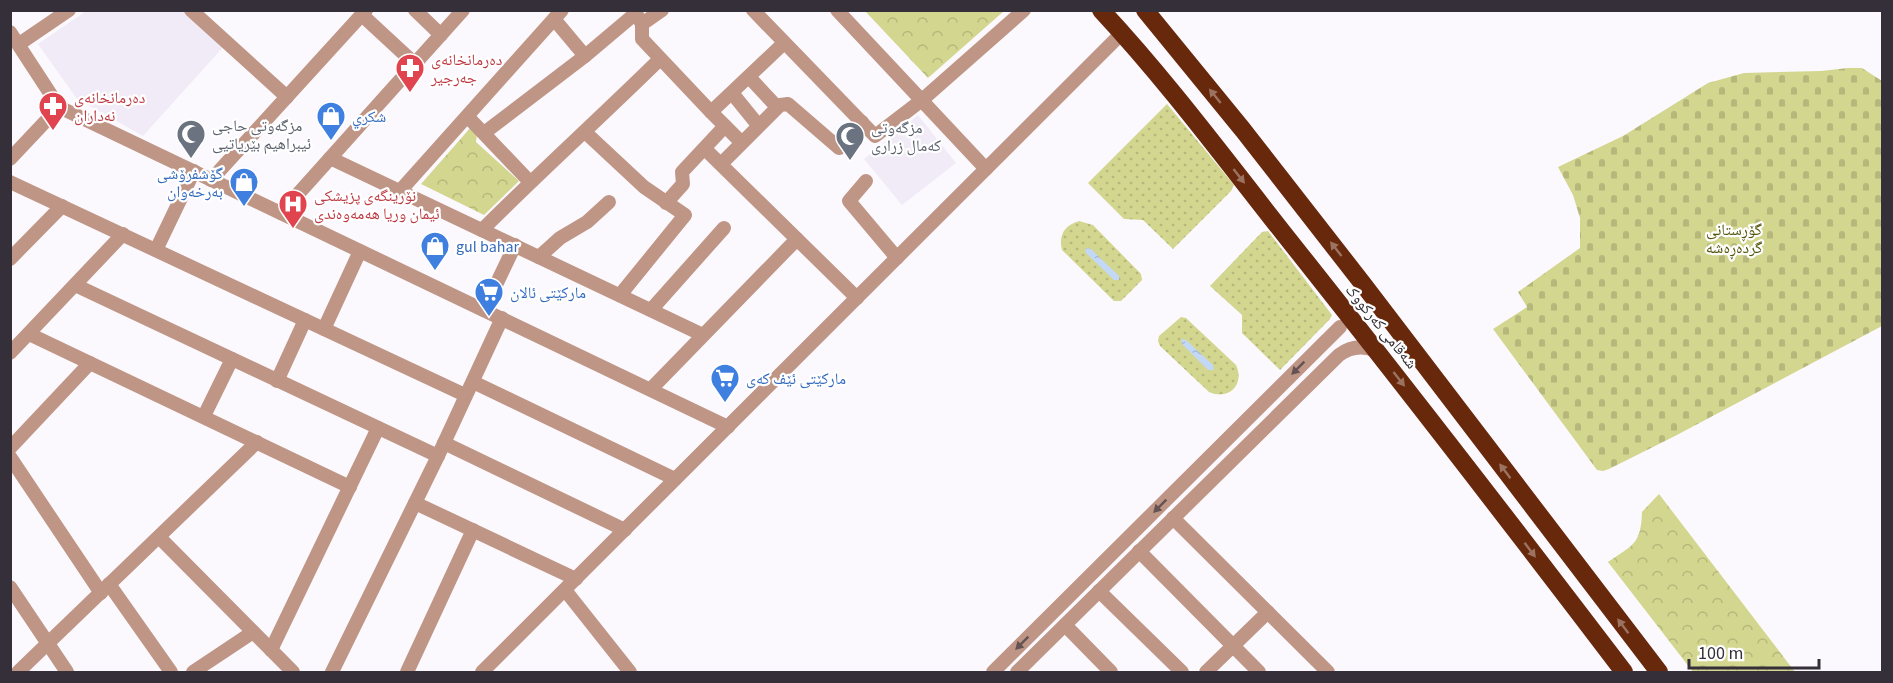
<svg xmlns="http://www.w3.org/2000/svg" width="1893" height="683" viewBox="0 0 1893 683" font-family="'Source Sans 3','Noto Naskh Arabic',sans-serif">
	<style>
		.built { fill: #f1ebf7 }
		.grass { fill: url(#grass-dots) }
		.forest { fill: url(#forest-crowns) }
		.cemetery { fill: url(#cemetery-stones) }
		.water { fill: url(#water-ripples) }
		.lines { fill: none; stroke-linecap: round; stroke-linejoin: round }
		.minor { stroke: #bf9686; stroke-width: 14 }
		.highway { stroke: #67280c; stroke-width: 18 }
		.oneway { fill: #9c7361 }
		.oneway2 { fill: #655353 }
		.labels { text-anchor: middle; stroke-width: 4.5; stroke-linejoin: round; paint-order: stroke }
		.health-label { font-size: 16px; fill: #be3a42; stroke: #fff; text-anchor: start }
		.shop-label { font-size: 16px; fill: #366cbe; stroke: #fff; text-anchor: start }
		.worship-label { font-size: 16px; fill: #5b616d; stroke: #fff; text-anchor: start }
		.park-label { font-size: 16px; fill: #535407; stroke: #fff }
		.street-label { font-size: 16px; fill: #342f38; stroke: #fff }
	</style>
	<defs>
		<pattern id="grass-dots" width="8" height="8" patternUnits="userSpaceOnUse" patternTransform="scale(1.5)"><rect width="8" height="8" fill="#d3d68e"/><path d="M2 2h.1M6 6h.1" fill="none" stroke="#b6b87b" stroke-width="1.8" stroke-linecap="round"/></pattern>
		<pattern id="forest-crowns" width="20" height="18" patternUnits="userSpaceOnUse" patternTransform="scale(1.5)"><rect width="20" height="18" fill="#d3d68e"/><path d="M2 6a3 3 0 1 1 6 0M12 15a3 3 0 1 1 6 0" fill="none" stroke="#b6b87b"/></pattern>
		<pattern id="cemetery-stones" width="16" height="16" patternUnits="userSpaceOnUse" patternTransform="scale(1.5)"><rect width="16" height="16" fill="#d3d68e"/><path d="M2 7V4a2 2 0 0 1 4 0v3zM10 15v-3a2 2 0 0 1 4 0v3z" fill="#b6b87b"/></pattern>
		<pattern id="water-ripples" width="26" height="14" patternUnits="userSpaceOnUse" patternTransform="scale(1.5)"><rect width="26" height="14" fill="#c3d8f7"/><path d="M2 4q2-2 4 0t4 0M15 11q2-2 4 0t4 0" fill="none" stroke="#a8bad4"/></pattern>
	</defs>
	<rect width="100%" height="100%" fill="#fcf9fe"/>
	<g class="built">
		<path d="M185 10 225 45 143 136 77 99 38 44 86 11Z"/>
		<path d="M918 115 956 163 902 205 864 159Z"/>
	</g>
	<g class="grass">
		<path d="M1167 104 1234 185 1231 191 1173 249 1143 220 1124 219 1088 183Z"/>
		<path d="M1079 221 1093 225 1141 274 1142 280 1121 301H1114L1062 250C1058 235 1065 225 1079 221Z"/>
		<path d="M1268 231 1332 315 1330 319 1280 370 1242 333V315L1210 286 1262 232Z"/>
		<path d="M1181 317 1186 318 1236 365C1245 384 1229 401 1209 392L1160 346 1158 341 1159 336Z"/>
	</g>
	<g class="forest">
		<path d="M865 11H1004L928 78Z"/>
		<path d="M471 127 477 134 476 142 519 181 484 215 421 184Z"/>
		<path d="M1659 494 1795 672H1693L1608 562C1633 545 1641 544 1642 512Z"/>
	</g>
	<path class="cemetery" d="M1848 68H1862L1882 81V326L1675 436 1609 469 1603 471 1597 470 1493 329 1527 307 1518 292 1580 248V218L1573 195 1558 167 1623 136 1708 83 1744 73 1821 71Z"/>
	<g class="water">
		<path d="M1088 248 1091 249 1119 276V280H1114L1086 253 1085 249Z"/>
		<path d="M1181 339 1186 340 1213 365 1214 370H1208L1182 344Z"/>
	</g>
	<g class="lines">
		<g class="minor">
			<path d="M191 10 287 97"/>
			<path d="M415 10 441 35"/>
			<path d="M634 10 642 24V39L711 112 741 142"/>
			<path d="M753 10 875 136 922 100 1024 10"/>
			<path d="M837 10 986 169"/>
			<path d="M362 15 415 64"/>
			<path d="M554 19 585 56"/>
			<path d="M642 24 662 10"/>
			<path d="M10 32 59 107 728 427"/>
			<path d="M19 44 69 10"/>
			<path d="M749 77 777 107"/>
			<path d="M732 93 758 125"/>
			<path d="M711 112 784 43"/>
			<path d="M468 117 530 182"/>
			<path d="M585 132 644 187 685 215 620 295"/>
			<path d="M484 133 585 56 636 13"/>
			<path d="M705 149 857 298"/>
			<path d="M330 158 703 335"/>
			<path d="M10 159 59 107"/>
			<path d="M721 164 780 105 788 104 839 148 862 122"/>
			<path d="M211 180 366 10"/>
			<path d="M866 181 849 201 897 258"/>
			<path d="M10 182 465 395"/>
			<path d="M400 191 562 10"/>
			<path d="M666 203 683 184 682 172 725 126"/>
			<path d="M281 213 463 10"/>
			<path d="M482 230C540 172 601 117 660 59"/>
			<path d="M156 250 194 171"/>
			<path d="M539 257 560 238 587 222 609 202"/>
			<path d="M10 259 62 206"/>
			<path d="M75 285 438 456"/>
			<path d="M484 310 515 245"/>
			<path d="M651 310 724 228"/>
			<path d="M324 329 360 251"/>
			<path d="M29 334 350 487"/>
			<path d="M10 353 123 234"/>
			<path d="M277 381 305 320"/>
			<path d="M473 382 675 479"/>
			<path d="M651 389 797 239"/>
			<path d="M204 416 232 359"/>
			<path d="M444 443 625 530"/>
			<path d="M10 448 90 363"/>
			<path d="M10 457 101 593"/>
			<path d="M415 503 576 579"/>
			<path d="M1173 518 1328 672"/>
			<path d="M159 537 293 672"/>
			<path d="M1139 551 1259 672"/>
			<path d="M109 584 171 672"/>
			<path d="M10 587 67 672"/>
			<path d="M565 590 630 672"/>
			<path d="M1099 591 1182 672"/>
			<path d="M1065 625 1111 672"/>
			<path d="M271 650 378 428"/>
			<path d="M18 672 257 442"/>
			<path d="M193 672 253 632"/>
			<path d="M332 672 438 456 502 318"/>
			<path d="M407 672 473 530"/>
			<path d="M482 672 1122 33"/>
			<path d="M993 672 1340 327"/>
			<path d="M1017 672 1339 355C1351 346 1363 345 1377 351"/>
			<path d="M1206 672 1268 612"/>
		</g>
		<g class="highway">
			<path d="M1101 10C1171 85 1233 170 1296 249 1407 389 1516 530 1624 672"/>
			<path d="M1145 10 1243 130 1363 284 1659 672"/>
		</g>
	</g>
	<defs><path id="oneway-solid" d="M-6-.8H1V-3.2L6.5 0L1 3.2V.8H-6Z" transform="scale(1.5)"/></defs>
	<g class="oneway">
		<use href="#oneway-solid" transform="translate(1215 96) rotate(-129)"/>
		<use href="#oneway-solid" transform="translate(1239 176) rotate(52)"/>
		<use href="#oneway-solid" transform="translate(1336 249) rotate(-128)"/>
		<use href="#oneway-solid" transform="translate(1399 379) rotate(52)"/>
		<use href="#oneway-solid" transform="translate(1505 471) rotate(-127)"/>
		<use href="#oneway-solid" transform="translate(1530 550) rotate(53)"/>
		<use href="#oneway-solid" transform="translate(1623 626) rotate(-127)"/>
	</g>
	<g class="oneway2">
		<use href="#oneway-solid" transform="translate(1298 368) rotate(135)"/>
		<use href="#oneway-solid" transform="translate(1160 506) rotate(135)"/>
		<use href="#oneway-solid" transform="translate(1022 643) rotate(135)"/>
	</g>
	<defs>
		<g id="pharmacy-pin" transform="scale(1.5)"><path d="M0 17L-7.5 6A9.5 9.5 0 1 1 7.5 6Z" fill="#e0444e" stroke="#fff"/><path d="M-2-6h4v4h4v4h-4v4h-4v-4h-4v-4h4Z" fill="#fff"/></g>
		<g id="shop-pin" transform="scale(1.5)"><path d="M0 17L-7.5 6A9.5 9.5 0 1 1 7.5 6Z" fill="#3f7fe0" stroke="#fff"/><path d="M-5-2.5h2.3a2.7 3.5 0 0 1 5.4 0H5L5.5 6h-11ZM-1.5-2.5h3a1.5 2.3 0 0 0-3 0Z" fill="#fff"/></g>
		<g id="mosque-pin" transform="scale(1.5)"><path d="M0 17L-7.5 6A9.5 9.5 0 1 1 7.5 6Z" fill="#6b7280" stroke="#fff"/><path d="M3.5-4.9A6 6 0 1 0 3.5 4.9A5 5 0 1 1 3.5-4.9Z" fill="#fff"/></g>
		<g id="hospital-pin" transform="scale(1.5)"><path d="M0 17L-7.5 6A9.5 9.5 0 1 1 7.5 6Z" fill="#e0444e" stroke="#fff"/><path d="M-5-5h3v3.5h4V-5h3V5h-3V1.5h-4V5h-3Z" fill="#fff"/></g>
		<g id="supermarket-pin" transform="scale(1.5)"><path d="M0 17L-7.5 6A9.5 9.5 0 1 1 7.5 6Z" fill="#3f7fe0" stroke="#fff"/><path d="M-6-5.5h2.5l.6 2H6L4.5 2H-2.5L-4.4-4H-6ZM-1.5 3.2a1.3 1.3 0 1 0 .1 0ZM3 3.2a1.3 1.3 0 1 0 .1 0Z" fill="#fff"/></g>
	</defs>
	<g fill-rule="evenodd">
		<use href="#pharmacy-pin" x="410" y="68"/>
		<use href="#pharmacy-pin" x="53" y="106"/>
		<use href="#shop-pin" x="331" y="116"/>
		<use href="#mosque-pin" x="191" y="134"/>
		<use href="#mosque-pin" x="850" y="136"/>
		<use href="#shop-pin" x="244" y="182"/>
		<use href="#hospital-pin" x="293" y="204"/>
		<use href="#shop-pin" x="435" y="246"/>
		<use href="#supermarket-pin" x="489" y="292"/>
		<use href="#supermarket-pin" x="725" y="378"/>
	</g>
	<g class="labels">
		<g class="health-label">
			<text x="431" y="65">دەرمانخانەی<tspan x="431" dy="18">جەرجیر</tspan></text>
			<text x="74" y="103">دەرمانخانەی<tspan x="74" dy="18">نەداران</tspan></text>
			<text x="314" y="201">نۆرینگەی پزیشکی<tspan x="314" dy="18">ئیمان وریا هەمەوەندی</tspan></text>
		</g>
		<g class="shop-label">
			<text x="352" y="122">شكري</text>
			<text x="223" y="179" text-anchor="end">گۆشفرۆشی<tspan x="223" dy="18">بەرخەوان</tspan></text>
			<text x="456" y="252">gul bahar</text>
			<text x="510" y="298">مارکێتی ئالان</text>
			<text x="746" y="384">مارکێتی ئێف کەی</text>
		</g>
		<g class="worship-label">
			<text x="212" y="131">مزگەوتی حاجی<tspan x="212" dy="18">ئیبراهیم بێریاتیی</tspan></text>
			<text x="871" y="133">مزگەوتی<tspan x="871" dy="18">کەمال زراری</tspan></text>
		</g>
		<g class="park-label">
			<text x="1734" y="235">گۆڕستانی<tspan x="1734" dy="18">گردەڕەشە</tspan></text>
		</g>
		<g class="street-label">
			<text transform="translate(1382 326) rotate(51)" y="6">شەقامی کەرکووک</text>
		</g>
	</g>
	<rect width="1893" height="683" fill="none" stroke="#342f38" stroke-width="24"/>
	<path d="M1689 659v9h130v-9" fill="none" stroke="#342f38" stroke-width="3"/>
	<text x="1698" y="659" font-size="18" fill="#342f38" stroke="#ffffff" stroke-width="4.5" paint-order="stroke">100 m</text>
</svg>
